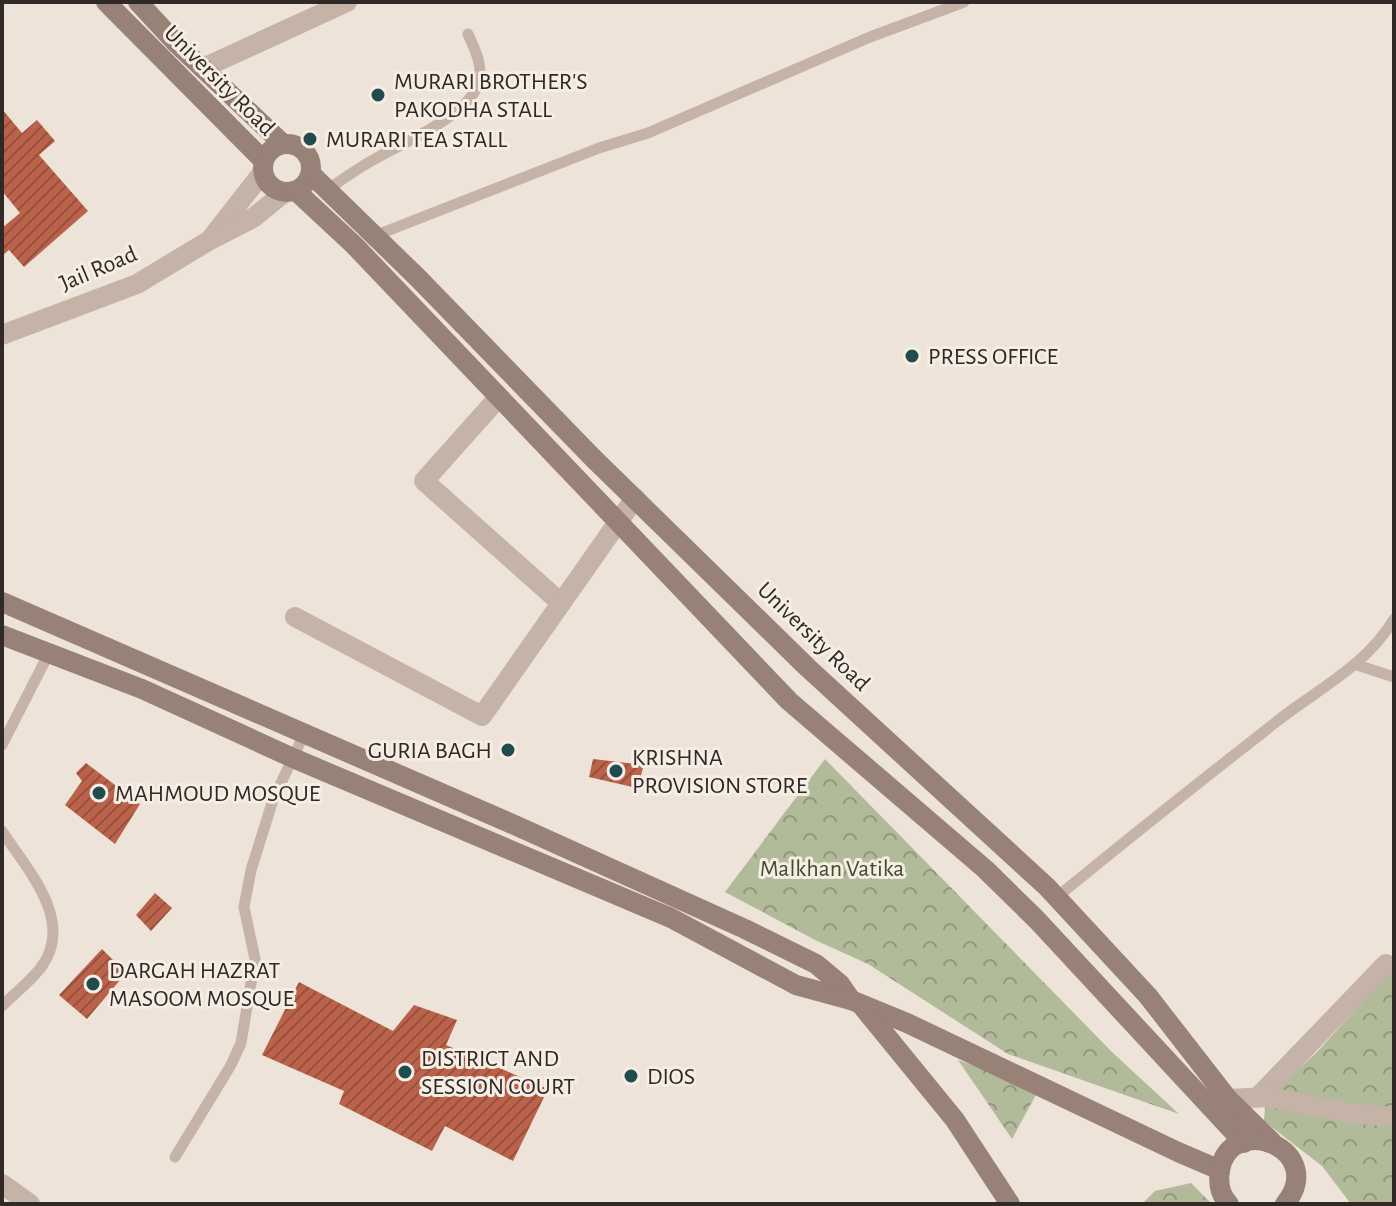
<svg xmlns="http://www.w3.org/2000/svg" width="1396" height="1206" viewBox="0 0 1396 1206" font-family="'Alegreya Sans',sans-serif">
	<style>
		.forest { fill: url(#forest-crowns) }
		.building { fill: url(#building-hatch) }
		.lines { fill: none; stroke-linecap: round; stroke-linejoin: round }
		.service { stroke: #c4b3a6; stroke-width: 11 }
		.minor { stroke: #c4b3a6; stroke-width: 20 }
		.tertiary { stroke: #c4b3a6; stroke-width: 20 }
		.secondary { stroke: #988277; stroke-width: 20 }
		.poi-dot { fill: #204c4e; stroke: #f6ede4; stroke-width: 3 }
		.labels { text-anchor: middle; stroke-width: 6; stroke-linejoin: round; paint-order: stroke }
		.street-label { font-size: 24px; fill: #312926; stroke: #f6ede4 }
		.poi-label { font-size: 24px; fill: #312926; stroke: #f6ede4; text-anchor: start }
		.park-label { font-size: 24px; fill: #424d2c; stroke: #f6ede4 }
	</style>
	<defs>
		<pattern id="forest-crowns" width="20" height="18" patternUnits="userSpaceOnUse" patternTransform="scale(2)"><rect width="20" height="18" fill="#b1bb9a"/><path d="M2 6a3 3 0 1 1 6 0M12 15a3 3 0 1 1 6 0" fill="none" stroke="#91987d"/></pattern>
		<pattern id="building-hatch" width="6" height="6" patternUnits="userSpaceOnUse" patternTransform="scale(2)"><rect width="6" height="6" fill="#ba624a"/><path d="M-1 1l2-2M0 6l6-6M5 7l2-2" fill="none" stroke="#98513d"/></pattern>
	</defs>
	<rect width="100%" height="100%" fill="#eee3d8"/>
	<g class="forest">
		<path d="M825 759 1112 1052 1179 1114 1008 1054 868 964 815 940 725 892Z"/>
		<path d="M1391 971H1394V1109L1282 1096 1279 1087 1316 1053Z"/>
		<path d="M958 1060 1039 1089 1012 1139Z"/>
		<path d="M1265 1107 1285 1108 1394 1126V1204H1351L1322 1166 1264 1121Z"/>
		<path d="M1191 1183 1212 1204H1142L1155 1191Z"/>
	</g>
	<g class="building">
		<path d="M2 109 22 133 37 120 55 141 39 155 88 211 24 267 9 250 2 256V228L20 213 2 191Z"/>
		<path d="M593 759 644 765 637 788 589 777Z"/>
		<path d="M86 763 140 804 115 844 65 805 82 781 76 773Z"/>
		<path d="M155 893 172 908 151 931 136 915Z"/>
		<path d="M102 949 126 973 87 1019 59 995Z"/>
		<path d="M299 982 393 1031 414 1005 457 1020 446 1045 548 1089 513 1161 445 1126 432 1151 339 1104 344 1091 262 1055Z"/>
	</g>
	<g class="lines">
		<g class="service">
			<path d="M327 190C343 179 358 168 375 159 404 142 469 116 479 82 483 65 475 50 468 34"/>
			<path d="M374 236 599 148 648 133 870 37 964 2"/>
			<path d="M1357 665 1394 677"/>
			<path d="M2 745 48 655"/>
			<path d="M2 831C26 868 75 920 42 966 32 980 15 993 2 1006"/>
			<path d="M1057 897C1129 838 1202 780 1276 722 1319 688 1365 667 1394 619"/>
			<path d="M175 1157 231 1065 241 1043 255 959 244 907 251 870 273 800 304 734"/>
		</g>
		<g class="minor">
			<path d="M203 68 347 2"/>
			<path d="M498 398 424 481 561 603"/>
			<path d="M295 617 482 716 635 498"/>
			<path d="M1258 1097 1386 964"/>
			<path d="M1228 1099 1269 1097 1348 1113 1394 1117"/>
			<path d="M2 1184 30 1204"/>
		</g>
		<g class="tertiary">
			<path d="M213 236 263 172"/>
			<path d="M2 335 137 284 210 240 253 218 285 192"/>
		</g>
		<g class="secondary">
			<path d="M106 2 264 161"/>
			<path d="M138 2 176 43 282 143"/>
			<circle cx="287" cy="168" r="24"/>
			<path d="M311 174 418 278 593 458 808 668 1047 887 1148 996 1228 1099 1272 1142"/>
			<path d="M296 191 354 245 789 701 985 869 1037 920 1244 1143"/>
			<path d="M2 602 510 823 745 929 816 964 840 984 851 1000"/>
			<path d="M2 635 142 689 293 758 671 918 796 985 851 1000 907 1023 1178 1152 1220 1170"/>
			<path d="M862 1006 955 1120 1010 1204"/>
			<path d="M1229 1204C1219 1194 1218 1182 1220 1170 1231 1110 1329 1150 1285 1204"/>
		</g>
	</g>
	<g class="poi-dot">
		<circle cx="378" cy="95" r="8"/>
		<circle cx="310" cy="139" r="8"/>
		<circle cx="912" cy="356" r="8"/>
		<circle cx="508" cy="750" r="8"/>
		<circle cx="616" cy="771" r="8"/>
		<circle cx="99" cy="793" r="8"/>
		<circle cx="93" cy="984" r="8"/>
		<circle cx="405" cy="1072" r="8"/>
		<circle cx="631" cy="1076" r="8"/>
	</g>
	<g class="labels">
		<g class="street-label">
			<text transform="translate(220 80) rotate(45)" y="8">University Road</text>
			<text transform="translate(98 268) rotate(-23)" y="8">Jail Road</text>
			<text transform="translate(814 636) rotate(44)" y="8">University Road</text>
		</g>
		<g class="poi-label">
			<text x="394" y="89">MURARI BROTHER'S<tspan x="394" dy="28">PAKODHA STALL</tspan></text>
			<text x="326" y="147">MURARI TEA STALL</text>
			<text x="928" y="364">PRESS OFFICE</text>
			<text x="492" y="758" text-anchor="end">GURIA BAGH</text>
			<text x="632" y="765">KRISHNA<tspan x="632" dy="28">PROVISION STORE</tspan></text>
			<text x="115" y="801">MAHMOUD MOSQUE</text>
			<text x="109" y="978">DARGAH HAZRAT<tspan x="109" dy="28">MASOOM MOSQUE</tspan></text>
			<text x="421" y="1066">DISTRICT AND<tspan x="421" dy="28">SESSION COURT</tspan></text>
			<text x="647" y="1084">DIOS</text>
		</g>
		<g class="park-label">
			<text x="832" y="876">Malkhan Vatika</text>
		</g>
	</g>
	<rect width="1396" height="1206" fill="none" stroke="#312926" stroke-width="8"/>
</svg>
